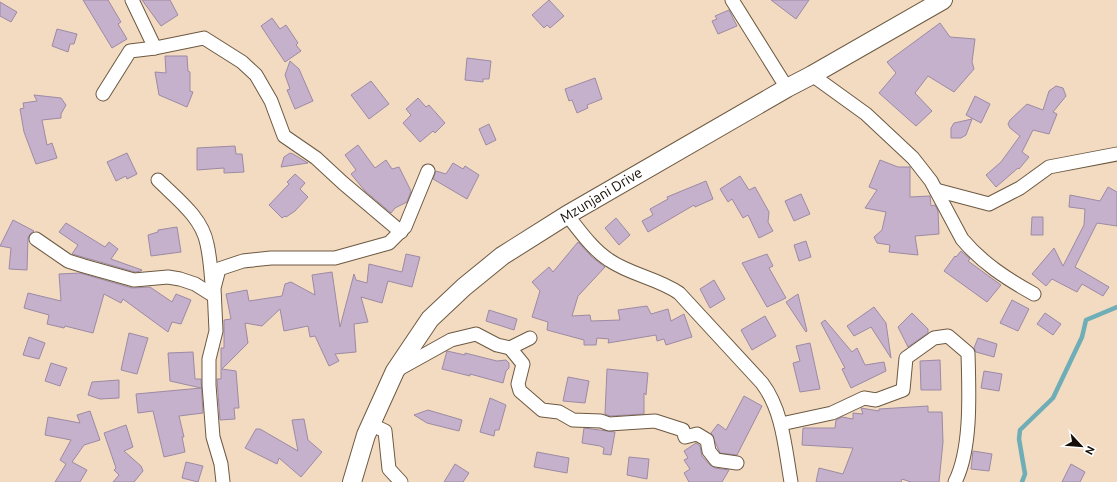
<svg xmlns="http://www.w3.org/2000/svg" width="1117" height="482" viewBox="0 0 1117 482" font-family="Ubuntu,sans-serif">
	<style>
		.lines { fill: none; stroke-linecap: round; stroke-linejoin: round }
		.stream { stroke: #6faeb6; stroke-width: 4.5 }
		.building { fill: #c5b1cc; stroke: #9d8aa4 }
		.street-casing { stroke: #6d5942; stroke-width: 15 }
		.secondary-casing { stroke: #6d5942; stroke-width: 20 }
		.street { stroke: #fff; stroke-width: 13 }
		.secondary { stroke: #fff; stroke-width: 18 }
		.labels { text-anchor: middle; stroke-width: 3; stroke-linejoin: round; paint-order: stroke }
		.street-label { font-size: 14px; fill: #160e06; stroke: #fff }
	</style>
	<rect width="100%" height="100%" fill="#f2dbc1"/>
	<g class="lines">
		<path class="stream" d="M1022 482 1025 474 1019 439 1020 430 1053 398 1082 337 1086 320 1117 307"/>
	</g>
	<g class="building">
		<path d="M83 0H108L121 22 118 24 127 39 112 48Z"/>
		<path d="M142 0H170L178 15 161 26Z"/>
		<path d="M549 0 564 16 550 28 547 25 544 28 532 15Z"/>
		<path d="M771 0H809L796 19Z"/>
		<path d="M0 2 17 12 11 22 0 16Z"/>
		<path d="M729 10 737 26 718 34 712 21 717 19 715 16Z"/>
		<path d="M272 18 280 29 286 25 298 43 296 45 301 51 285 62 261 26Z"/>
		<path d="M940 23 950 37 975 39 972 62 974 69 954 92 928 76 915 93 932 111 916 126 879 93 896 73 887 62Z"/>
		<path d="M57 29 77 34 74 44H70L68 52 52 46Z"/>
		<path d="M165 56H187L188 71 190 72V91L193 92 187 107 159 95 155 72 166 73Z"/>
		<path d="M467 58 491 61 489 79H483V82L465 80Z"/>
		<path d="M290 61 299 69 313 101 295 109 287 90 290 89 285 75Z"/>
		<path d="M595 78 602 99 587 105 588 108 577 113 572 100 569 101 565 89Z"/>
		<path d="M371 81 389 104 369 119 351 95Z"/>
		<path d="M1056 86 1063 88 1066 96 1053 112 1057 114 1049 134 1033 130 1022 152 1029 157 1019 169 1018 168 996 187 986 175 1001 162 1020 136 1010 128 1008 124 1010 120 1027 104 1043 110 1049 91Z"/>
		<path d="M34 95 61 98 66 105 61 114V118L42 120 47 145 52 143 57 158 36 164 24 132 20 109 24 108 23 103 37 101Z"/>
		<path d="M975 96 990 104 981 123 966 115Z"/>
		<path d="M418 98 426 107 429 105 445 123 435 133 433 131 420 142 403 123 411 115 406 109Z"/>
		<path d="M972 119 966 135 961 138H951V128L954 123Z"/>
		<path d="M489 124 496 140 486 145 479 129Z"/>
		<path d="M358 145 375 168 386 160 392 169 399 167 411 191 407 202 395 208 391 213 365 191 351 174 356 170 345 155Z"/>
		<path d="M235 146 236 154H242L244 172 224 173V168L197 170V148Z"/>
		<path d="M127 153 137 174 127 179 126 176 116 181 107 162Z"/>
		<path d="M290 153 293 154 308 163 281 167 284 157Z"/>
		<path d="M880 160 898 167H910V197L930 196 931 206 935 205 938 211 939 234 915 236 918 255 889 252 890 245 877 243 874 237 882 230 886 212 865 208 877 190 869 187Z"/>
		<path d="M453 163 463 169 465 166 479 175 467 199 433 179 436 171 446 174Z"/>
		<path d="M295 174 305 183 300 189 308 197 295 211 286 217 285 216 282 218 269 205 289 184 287 182Z"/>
		<path d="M740 176 749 190 755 187 769 212 768 222 773 231 759 238 748 215 743 218 732 199 728 202 720 189Z"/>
		<path d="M706 181 713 199 695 207 694 205 648 232 642 221 653 215 650 209 668 199 667 197Z"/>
		<path d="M1108 187 1117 192V226L1097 223 1075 267 1109 287 1103 296 1082 284 1077 292 1052 279 1046 286 1032 274 1054 248 1063 266 1084 225 1085 209 1069 207 1070 195 1100 201Z"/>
		<path d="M801 194 810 214 794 221 785 201Z"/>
		<path d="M1032 217H1043V235H1031Z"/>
		<path d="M616 218 630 235 619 245 605 228Z"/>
		<path d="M13 220 34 231 30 234 28 238 27 270 9 269 11 248 0 246Z"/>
		<path d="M66 223 105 247 109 242 118 249 111 259 142 270 141 271 135 272 72 254 78 245 59 232Z"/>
		<path d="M177 227 181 252 151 256 148 235 158 232V230Z"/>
		<path d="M806 241 811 257 799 261 794 245Z"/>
		<path d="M578 242 592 257 605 267 578 296 572 316 590 315 591 321 620 320 618 310 647 306 651 314 668 309 671 321 684 314 692 337 666 345 664 339 657 341 656 335 608 343 609 339 597 338 596 345H584V340L547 330 548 322 532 317 540 291 532 282 549 267 553 272Z"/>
		<path d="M961 251 970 259 968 261 1001 285 987 302 944 271 955 256 956 257Z"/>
		<path d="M406 254 420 257 412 287 388 281 382 303 361 297 368 322 354 324 356 352 335 354 339 361 329 366 315 336 310 337 308 326 284 331 280 309 262 326 245 323 248 343 222 369 236 371 239 408H234L235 419 220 420 217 379H221V348H224V320L231 319 226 294 247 290 249 301 282 296 285 284 291 282 315 295 312 275 332 272 340 327 354 274 356 280 367 283 369 264 402 272Z"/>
		<path d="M767 254 773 266 769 268 786 298 767 307 742 263Z"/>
		<path d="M80 273 132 288 150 287 172 302 176 294 191 300 181 324 172 322 168 332 123 299 121 303 104 294 93 333 65 326 64 328 47 324 49 315 24 308 28 293 61 301 59 274Z"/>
		<path d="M714 280 725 299 710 308 700 289Z"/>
		<path d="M798 294 807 331 806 332 786 302Z"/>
		<path d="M1012 300 1029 309 1018 331 1000 323Z"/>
		<path d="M874 307 886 323 891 358 871 327 854 336 847 326Z"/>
		<path d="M489 310 517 319 514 330 486 321Z"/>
		<path d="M912 313 928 329V333L908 347 898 327Z"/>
		<path d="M1045 313 1061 324 1053 335 1037 324Z"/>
		<path d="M765 316 776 336 752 350 741 330Z"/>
		<path d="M825 320 852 352 857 348 865 365 884 362 886 371 851 388 842 369 845 368 821 323Z"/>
		<path d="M129 333 148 338 137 374 121 370Z"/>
		<path d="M29 337 45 343 39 359 23 355Z"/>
		<path d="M978 338 997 344 994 357 976 352 974 348Z"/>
		<path d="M810 343 820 389 800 392 793 363 800 361 796 346Z"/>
		<path d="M447 351 465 355V353L497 361 506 360 509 363V368L506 371 503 383 470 374V376L442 369Z"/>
		<path d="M193 352 195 379H201L203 413 179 416 184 437H182L185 452 164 457 153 411 138 413 136 394 201 388 170 381 168 353Z"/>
		<path d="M940 360 941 390H921L920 361Z"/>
		<path d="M51 363 67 368 60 386 45 381Z"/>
		<path d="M607 369 648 373 646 395 644 393V414L610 416 605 414Z"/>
		<path d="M984 371 1002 374 999 391 981 388Z"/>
		<path d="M568 377 589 381 585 403 563 401Z"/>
		<path d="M119 380V398L100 399 88 395 92 382Z"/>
		<path d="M744 396 762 406 737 455 720 453 711 433 718 424 726 430Z"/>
		<path d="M490 398 506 405 499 430H495L494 436 480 432Z"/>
		<path d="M928 406V412H942L943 442 939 482H911L902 479 901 482H816L819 468 843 474 853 448 802 445 803 428H835L836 420 842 417 853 419V413L863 414 861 408 879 411V409Z"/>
		<path d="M428 410 462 420 459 431 427 423 414 415Z"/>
		<path d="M90 411 100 440 84 445 72 462 87 470 80 482H55L66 464 60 460 71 440 45 435 48 417 80 423 77 415Z"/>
		<path d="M304 419 308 440 322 452 301 477 279 458 277 464 245 448 256 429H260L298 451 292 420Z"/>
		<path d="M126 425 133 447 124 451 141 466 143 471 134 482H113L119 475 114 470 116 468 104 433Z"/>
		<path d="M584 428 615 432 611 455 603 454 604 448 600 446 582 443Z"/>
		<path d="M696 443 700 446 702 456 710 465 715 468 729 470 722 482H689L684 473 690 469 684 460 688 458 684 451Z"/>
		<path d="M973 451 992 454 989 471 971 469Z"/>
		<path d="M537 452 569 458 567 473 534 467Z"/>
		<path d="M629 457 649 459 647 479 627 475Z"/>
		<path d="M186 462 203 466 198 482 182 478Z"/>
		<path d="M455 464 469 473 463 482H444Z"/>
		<path d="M1071 464 1085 472 1080 482H1062Z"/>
	</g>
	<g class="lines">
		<g class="street-casing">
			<g id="street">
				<path d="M132 0 155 48"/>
				<path d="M732 0 787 88"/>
				<path d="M812 75 866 114 913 158 931 181 962 239C982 263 1007 279 1034 294"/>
				<path d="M103 94 130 51 155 48 204 38 242 62 256 75 271 101 284 136 316 158 343 183 401 232"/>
				<path d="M158 180C176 198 202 217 207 244 210 257 211 271 212 284"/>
				<path d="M936 190 989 204 1020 188 1049 167 1117 154"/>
				<path d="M567 215C580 231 592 249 609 260 631 275 657 278 679 293L762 383C783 411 785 448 791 482"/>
				<path d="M36 239 68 261 84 266 134 280 168 277 180 279 195 284 214 296"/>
				<path d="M510 348 523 364 518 384 520 391 542 410 559 412 573 420 601 421 609 424 655 421 683 430 685 437 697 434 707 440 709 451 716 460 737 463"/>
				<path d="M397 370 451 340 476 334 497 345 510 348 530 338"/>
				<path d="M370 424 385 431 389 469 401 482"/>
				<path d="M781 424 832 413 864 398 876 400 903 390 906 358 934 338 948 336 968 353C969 392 972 448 955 482"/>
				<path d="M223 482 221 464 213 437 209 385V359L216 331 214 288 219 269 243 261 271 258H335L389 243 405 227 428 171"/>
			</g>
		</g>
		<g class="secondary-casing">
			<path id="secondary" d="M352 482 366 435 395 371 430 319 464 287 502 256 567 215 787 88 812 75 943 0"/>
		</g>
		<use href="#street" class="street"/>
		<use href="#secondary" class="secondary"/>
	</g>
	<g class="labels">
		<g class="street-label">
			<text transform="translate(601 195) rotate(-31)" y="5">Mzunjani Drive</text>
		</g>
	</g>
	<g transform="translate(1081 446) rotate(116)" stroke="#ffffff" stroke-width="3" paint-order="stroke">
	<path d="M0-3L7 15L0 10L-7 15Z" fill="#160e06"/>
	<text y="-6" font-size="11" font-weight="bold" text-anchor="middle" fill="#160e06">N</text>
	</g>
</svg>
